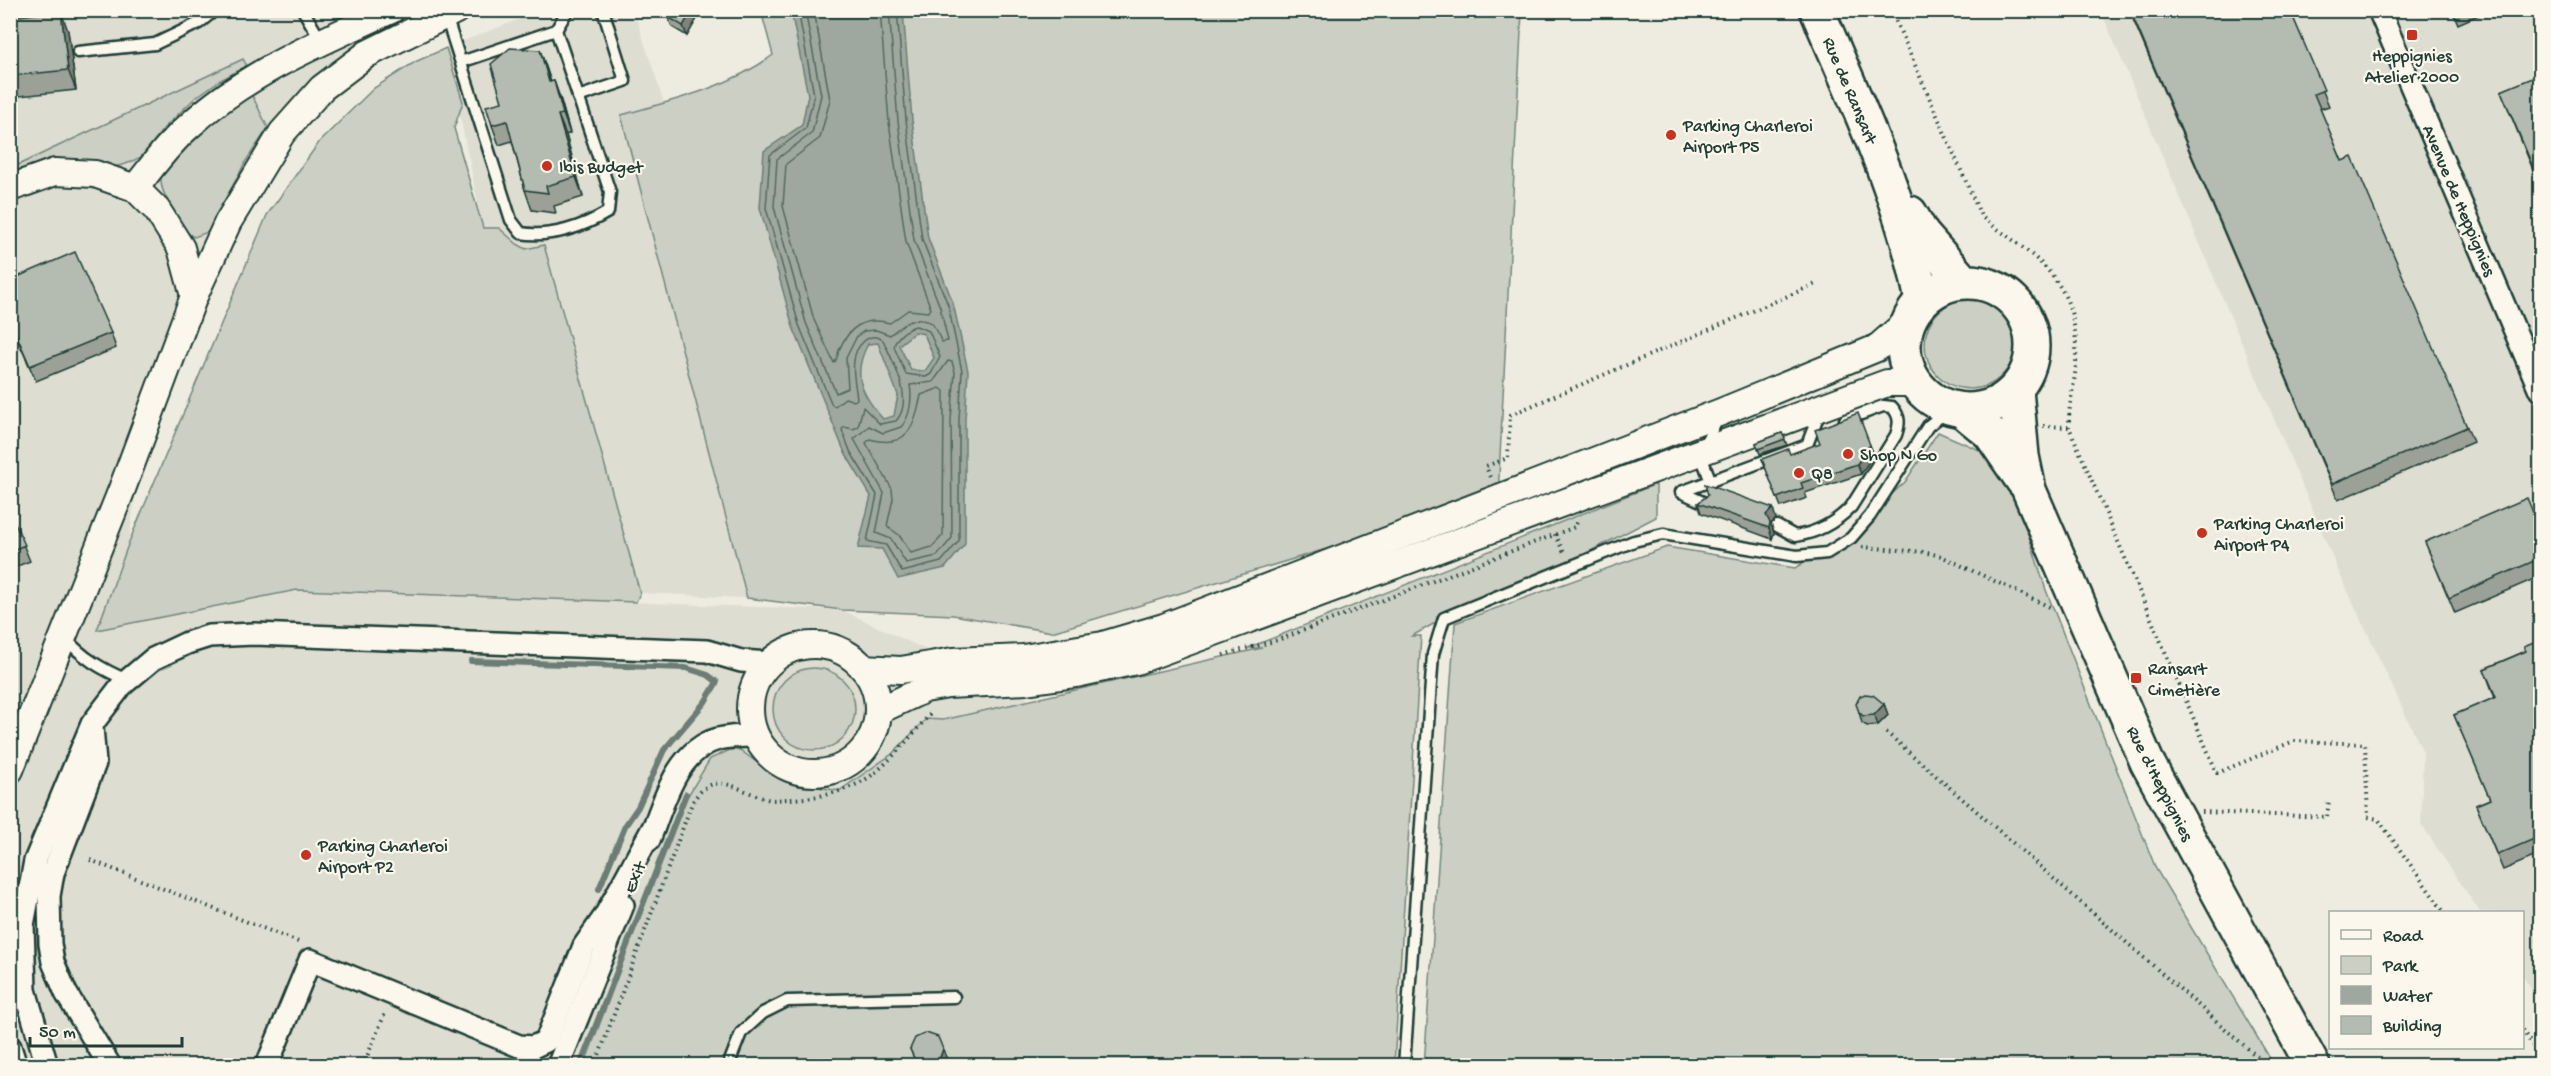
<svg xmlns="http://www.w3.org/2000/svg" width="2551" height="1076" viewBox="0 0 2551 1076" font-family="'Gochi Hand',sans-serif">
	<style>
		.built { fill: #ddddd2 }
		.green { fill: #cbcfc4; stroke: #75867c; stroke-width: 1.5 }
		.water { fill: #9fa89f; stroke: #6c7d74; stroke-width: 1.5; fill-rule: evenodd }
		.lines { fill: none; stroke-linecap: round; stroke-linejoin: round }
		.shore { stroke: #52685f; stroke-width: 1.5 }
		.stream { stroke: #6c7d74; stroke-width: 6 }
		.service-casing { stroke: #1f3d34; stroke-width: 15 }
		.minor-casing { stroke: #1f3d34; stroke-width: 26 }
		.tertiary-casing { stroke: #1f3d34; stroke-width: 30 }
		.primary-casing { stroke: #1f3d34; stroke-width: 38 }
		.path { stroke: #1f3d34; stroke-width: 4; stroke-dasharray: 1.5 4.5; stroke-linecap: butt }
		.service { stroke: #fbf7ec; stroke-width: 10 }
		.minor { stroke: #fbf7ec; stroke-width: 21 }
		.tertiary { stroke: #fbf7ec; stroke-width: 26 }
		.primary { stroke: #fbf7ec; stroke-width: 33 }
		.wall { fill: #9ba197; stroke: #1f3d34; stroke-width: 1.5 }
		.shaded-wall { fill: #7e837b; stroke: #1f3d34; stroke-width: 1.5 }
		.building { fill: #b4bbb0; stroke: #1f3d34; stroke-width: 1.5 }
		.poi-dot { fill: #c8321e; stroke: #fbf7ec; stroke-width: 2 }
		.labels { text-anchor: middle; stroke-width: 4.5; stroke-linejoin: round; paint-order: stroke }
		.poi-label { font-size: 18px; fill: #1f3d34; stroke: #fbf7ec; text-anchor: start }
		.street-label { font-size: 18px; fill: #1f3d34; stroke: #fbf7ec }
	</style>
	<rect width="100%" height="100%" fill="#eeece1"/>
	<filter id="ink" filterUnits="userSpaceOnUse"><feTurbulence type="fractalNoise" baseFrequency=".0167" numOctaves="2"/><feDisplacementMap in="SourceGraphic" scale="12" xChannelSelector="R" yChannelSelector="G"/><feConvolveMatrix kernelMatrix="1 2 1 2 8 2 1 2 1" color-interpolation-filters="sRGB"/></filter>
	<g filter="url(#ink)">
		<g class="built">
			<path d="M10 11H342L346 31 367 54 282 133 144 429 129 542 97 630 297 590 842 610 1027 698 1029 712 1394 1065H11Z"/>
			<path d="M540 11H634L664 103 621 115 747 598 640 593 544 245 526 249 517 245 499 228H483L446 48Z"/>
			<path d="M2101 11H2540V1003L2523 976 2522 912H2480L2421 824 2423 752 2338 570Z"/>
		</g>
		<g class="green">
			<path d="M761 11H1522L1498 497 1052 632 953 615 842 610 747 598 621 115C672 101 730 87 773 55Z"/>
			<path d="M446 48 463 102 454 128 483 228H499L517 244 526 249 544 245 640 593 636 602 297 590 97 630 129 542 267 215 320 141 374 88 415 62Z"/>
			<path d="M243 59 247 66 219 81 195 98 164 128 141 157 126 164 114 167 59 158 43 161 17 172 16 166Z"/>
			<path d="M250 91 268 128 246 161 208 232 194 237C182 231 178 219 172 208 167 199 160 189 161 178 165 151 228 109 250 91Z"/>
			<circle cx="1970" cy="344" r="45"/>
			<path d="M1938 432 2005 461 2046 590 2156 869 2274 1065 1424 1066 1455 623 1667 547 1795 568 1845 537 1905 482Z"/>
			<path d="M1656 484V517L1533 581 1444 618 1412 636H1421L1394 1065 584 1066 681 807 710 759 730 750H740L781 780 839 791 892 754 926 719 943 720 1262 648H1248Z"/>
			<circle cx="814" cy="709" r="41"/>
		</g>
		<path class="water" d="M791 11H903L912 120 928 238 953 303 968 371 965 420V544L945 568 898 579 882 549 858 548 871 496 845 453 793 327 760 208 764 151 802 125 808 95ZM915 332 924 334 934 358 925 371 911 370 899 345ZM878 343 898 395 894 416 883 419C862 395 851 375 868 344Z"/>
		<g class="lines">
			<g class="shore">
				<path d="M798 10 814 95 806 128 770 155 766 208 799 325 832 405 835 406 845 398 854 401 857 399C856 388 852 373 854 361 855 347 869 330 883 340 893 362 915 400 896 421L880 424 863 407 858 427 853 429 844 427 842 430 850 451 877 495 867 541 886 545 902 572 941 562 959 541V420L962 371 948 305 922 239 906 120 897 10"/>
				<path d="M805 10 821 95 812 133 777 159 774 207 806 323 836 393 848 388 846 358 857 336 864 331 876 330 890 335C905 323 912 314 932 323L942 342 948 341 940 307 914 240 898 121 889 10"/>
				<path d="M814 10 830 100 820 138 786 164 783 206 814 320 834 363C838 359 837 356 839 350 849 327 864 316 890 323L908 310 928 312 931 309 906 242 889 122 880 10"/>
				<path d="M916 326 929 331 940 357 931 374 926 377 906 374 894 347C895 338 907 328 916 326Z"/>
				<path d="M948 361 952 362 955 372 951 420 952 538 937 556 906 563 891 539 876 533 884 493 854 439 869 426 883 433 901 427C911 416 912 398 910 385L933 382Z"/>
				<path d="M940 388 944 391 943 535 932 547 911 553 899 535 887 526 893 499 892 489 866 443 870 439C908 450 915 425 921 395Z"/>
			</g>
			<g class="stream">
				<path d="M471 661 686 668 708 675 717 682 705 702 664 750 638 807 625 826 599 889"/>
				<path d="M580 1066 686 794"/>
			</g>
			<g class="service-casing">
				<g id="service">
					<path d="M303 10 321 41"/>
					<path d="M446 16 511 220 521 233C550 238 583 227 608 212L610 192 556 30"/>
					<path d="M78 52 155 44 199 23 215 10"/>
					<path d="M461 62 556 30 568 10"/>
					<path d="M578 97 625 81 603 10"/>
					<path d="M1711 482 1700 453 1719 416"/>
					<path d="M1705 503 1681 492 1807 445 1820 411"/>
					<path d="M1777 526 1795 536C1817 533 1835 523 1851 507L1896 435C1900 423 1900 416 1892 407L1883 406 1845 420"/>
					<path d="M64 637C83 658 101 669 127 680"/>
					<path d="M728 1066 741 1033 763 1013 787 1001 954 997"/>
					<path d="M1404 1066 1433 654 1444 618 1634 541 1663 534 1797 556 1827 553 1851 538 1870 516 1928 426 1951 408"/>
				</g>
			</g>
			<g class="minor-casing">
				<g id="minor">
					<path d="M2379 10 2540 390"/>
					<path d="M92 727 95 763 53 873 49 896 50 944 53 962 66 993 110 1066"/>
					<path d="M649 840C663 805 676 750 718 739 730 736 743 736 755 736"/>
					<path d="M10 1047 16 1066"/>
					<path d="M267 1065 310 960 519 1046 533 1047 546 1041 584 946 605 916 654 826"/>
					<path d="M47 1066 25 990 23 925 35 861 92 724 122 685 153 659 187 643 209 636 254 634 707 651 741 661 769 663"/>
					<path d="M558 1066 623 905"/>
				</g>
			</g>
			<g class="tertiary-casing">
				<g id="tertiary">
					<path d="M10 188 55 172 95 174 135 188 157 210 181 248 194 296"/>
					<path d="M135 188C152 167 168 144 189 126 246 73 321 42 391 10"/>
					<circle cx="814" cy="709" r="64"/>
					<path d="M863 668 901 670 953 661 1023 658 1103 645 1164 627 1721 412 1877 348 1909 320"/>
					<path d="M878 711 925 689 948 685 1026 681 1076 674 1136 661 1887 383H1916"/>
					<path d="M10 770 122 489 194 296 228 222 282 133 322 88 367 54 456 10"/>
				</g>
			</g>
			<g class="primary-casing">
				<g id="primary">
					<path d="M1817 10C1858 106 1903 199 1922 301"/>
					<path d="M1910 213 1922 234 1963 281"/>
					<circle cx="1968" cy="346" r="64"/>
					<path d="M2016 390 2022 456 2029 490 2147 762 2313 1066"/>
					<path d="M1962 410 1990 433 2023 481"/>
				</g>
			</g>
			<g class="path">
				<path d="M1891 10 1981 216C1993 227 2006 234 2018 244 2063 277 2078 308 2076 363 2075 385 2068 404 2069 427"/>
				<path d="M2043 426 2069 427 2217 773 2294 741 2365 744 2368 817 2378 819 2444 912"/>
				<path d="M1490 477 1486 466 1508 458 1510 415 1818 283"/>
				<path d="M1555 534 1565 555"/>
				<path d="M1862 547 1924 552 1941 556 2052 608"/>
				<path d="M1223 655 1278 640 1575 527 1577 522"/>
				<path d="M1886 732 2262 1061 2270 1066"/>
				<path d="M2202 812 2327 817 2329 800"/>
				<path d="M90 860 301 943"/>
				<path d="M2522 1030 2540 1056"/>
				<path d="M363 1066 386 1011"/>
				<path d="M595 1066 692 803C713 767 736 790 767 799 774 801 782 799 790 799 817 798 849 792 872 775 893 759 914 732 932 712"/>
			</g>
			<use href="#service" class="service"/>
			<use href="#minor" class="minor"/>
			<use href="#tertiary" class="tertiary"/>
			<use href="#primary" class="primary"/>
		</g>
		<g class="wall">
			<path d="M702 10 687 36 672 27 668 17Z"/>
			<path d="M2129 10H2290L2329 106 2320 109 2342 161 2467 427 2473 442 2338 500Z"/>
			<path d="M2452 10H2490L2458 24Z"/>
			<path d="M10 17 68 31 76 90 10 97Z"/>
			<path d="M540 50 551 82 554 81 561 101 570 133 566 135 583 197 554 206 556 213 532 210 525 190 512 141 499 145 492 125 502 102Z"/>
			<path d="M2541 89V181L2538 182 2501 91Z"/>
			<path d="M10 280 111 333 116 348 36 381 10 323Z"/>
			<path d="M1782 433 1787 445 1760 454 1756 443Z"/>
			<path d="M1874 454 1861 474 1805 493 1807 498 1781 507 1762 459Z"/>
			<path d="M1708 495 1776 519 1771 524 1774 533 1772 539 1701 513 1698 503Z"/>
			<path d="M10 513 30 561 10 569Z"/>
			<path d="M2541 531V576L2455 613 2425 542Z"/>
			<path d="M2541 640V854L2503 870 2476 805 2490 799 2454 715 2495 698 2484 669 2526 651Z"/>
			<path d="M1884 704 1888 715 1878 725 1867 726 1862 723 1859 712Z"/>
			<path d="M910 1049 947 1059 944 1065H917Z"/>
		</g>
		<g class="shaded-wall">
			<path d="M692 10H702L687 36 683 26Z"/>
			<path d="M61 11 68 31 76 90 68 70Z"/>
			<path d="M540 50 547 70 557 102 549 82Z"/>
			<path d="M554 81 561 101 570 133 563 114Z"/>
			<path d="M558 115 566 135 583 197 576 177Z"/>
			<path d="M1870 445 1874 454 1861 474 1857 464Z"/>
			<path d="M1773 508 1776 519 1771 524 1774 533 1772 539 1769 528 1766 515Z"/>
			<path d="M1884 704 1888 715 1878 725 1874 715Z"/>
			<path d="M943 1049 947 1059 944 1065H941L939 1060Z"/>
		</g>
		<g class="building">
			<path d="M672 10H692L683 26 668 17Z"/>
			<path d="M2130 10H2290L2324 90 2314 94 2342 161 2352 157 2467 427 2332 484Z"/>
			<path d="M61 11 68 70 10 76V17Z"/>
			<path d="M510 48 540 50 549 82 554 81 563 114 558 115 576 177 546 186 548 193 525 190 507 121 492 125 486 106 502 102 491 64Z"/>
			<path d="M2535 77 2541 89V163L2533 167 2501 91Z"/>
			<path d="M2541 197V213L2535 200Z"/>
			<path d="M75 252 111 333 30 366 10 320V280Z"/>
			<path d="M1858 413 1870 445 1857 464 1801 483 1803 488 1777 498 1762 459 1788 449 1790 454 1820 443 1815 430Z"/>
			<path d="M1782 433 1785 439 1758 449 1756 443Z"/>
			<path d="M1705 484 1773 508 1766 515 1770 523 1769 528 1698 503 1708 495Z"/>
			<path d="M2527 498 2541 531V558L2449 598 2425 542Z"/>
			<path d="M10 513 25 545 10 551Z"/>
			<path d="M2541 640V836L2497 855 2476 805 2490 799 2454 715 2496 697 2484 669 2526 651 2524 647Z"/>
			<path d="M1865 694 1873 695 1884 704 1874 715 1863 716 1859 712 1856 704 1860 696Z"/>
			<path d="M926 1033 938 1037 943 1049 939 1060 927 1065 915 1060 910 1049 915 1038Z"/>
		</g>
	</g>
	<g class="poi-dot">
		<rect x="2406" y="29" width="12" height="12" rx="3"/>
		<circle cx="1671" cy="135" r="6"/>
		<circle cx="547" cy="166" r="6"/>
		<circle cx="1848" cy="454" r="6"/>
		<circle cx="1799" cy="473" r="6"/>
		<circle cx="2202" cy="533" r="6"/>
		<rect x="2130" y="672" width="12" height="12" rx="3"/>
		<circle cx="306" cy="855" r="6"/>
	</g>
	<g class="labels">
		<g class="poi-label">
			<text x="2412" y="61" text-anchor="middle">Heppignies<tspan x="2412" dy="21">Atelier 2000</tspan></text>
			<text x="1683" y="131">Parking Charleroi<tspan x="1683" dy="21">Airport P5</tspan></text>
			<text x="559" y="172">Ibis Budget</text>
			<text x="1860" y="460">Shop N Go</text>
			<text x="1811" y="479">Q8</text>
			<text x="2214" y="529">Parking Charleroi<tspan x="2214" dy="21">Airport P4</tspan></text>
			<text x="2148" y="674">Ransart<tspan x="2148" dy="21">Cimetière</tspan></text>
			<text x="318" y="851">Parking Charleroi<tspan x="318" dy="21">Airport P2</tspan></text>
		</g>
		<g class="street-label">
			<text transform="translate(1851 90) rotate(67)" y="6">Rue de Ransart</text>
			<text transform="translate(2460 200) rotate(67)" y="6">Avenue de Heppignies</text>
			<text transform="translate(2161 783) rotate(63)" y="6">Rue d'Heppignies</text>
			<text transform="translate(634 877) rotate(-68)" y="6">Exit</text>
		</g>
	</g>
	<rect width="2551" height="1076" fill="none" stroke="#fbf7ec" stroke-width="36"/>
	<rect x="18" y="18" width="2515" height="1040" fill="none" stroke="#1f3d34" stroke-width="2" filter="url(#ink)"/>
	<rect x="2329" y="911" width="195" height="138" fill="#fbf7ec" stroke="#a3ada2" stroke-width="1.5"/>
	<rect x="2341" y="930" width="30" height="9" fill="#fbf7ec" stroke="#a3ada2" stroke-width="1.5"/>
	<text x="2383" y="941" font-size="18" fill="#1f3d34">Road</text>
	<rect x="2341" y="956" width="30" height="18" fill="#cbcfc4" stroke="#a3ada2" stroke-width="1.5"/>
	<text x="2383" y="971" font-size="18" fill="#1f3d34">Park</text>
	<rect x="2341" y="986" width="30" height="18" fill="#9fa89f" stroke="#a3ada2" stroke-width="1.5"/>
	<text x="2383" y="1001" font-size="18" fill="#1f3d34">Water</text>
	<rect x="2341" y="1016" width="30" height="18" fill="#b4bbb0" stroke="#a3ada2" stroke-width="1.5"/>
	<text x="2383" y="1031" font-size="18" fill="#1f3d34">Building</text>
	<path d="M30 1037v9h152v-9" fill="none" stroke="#1f3d34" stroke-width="3"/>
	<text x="39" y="1037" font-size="18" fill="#1f3d34" stroke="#fbf7ec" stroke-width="4.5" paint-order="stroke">50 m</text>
</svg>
